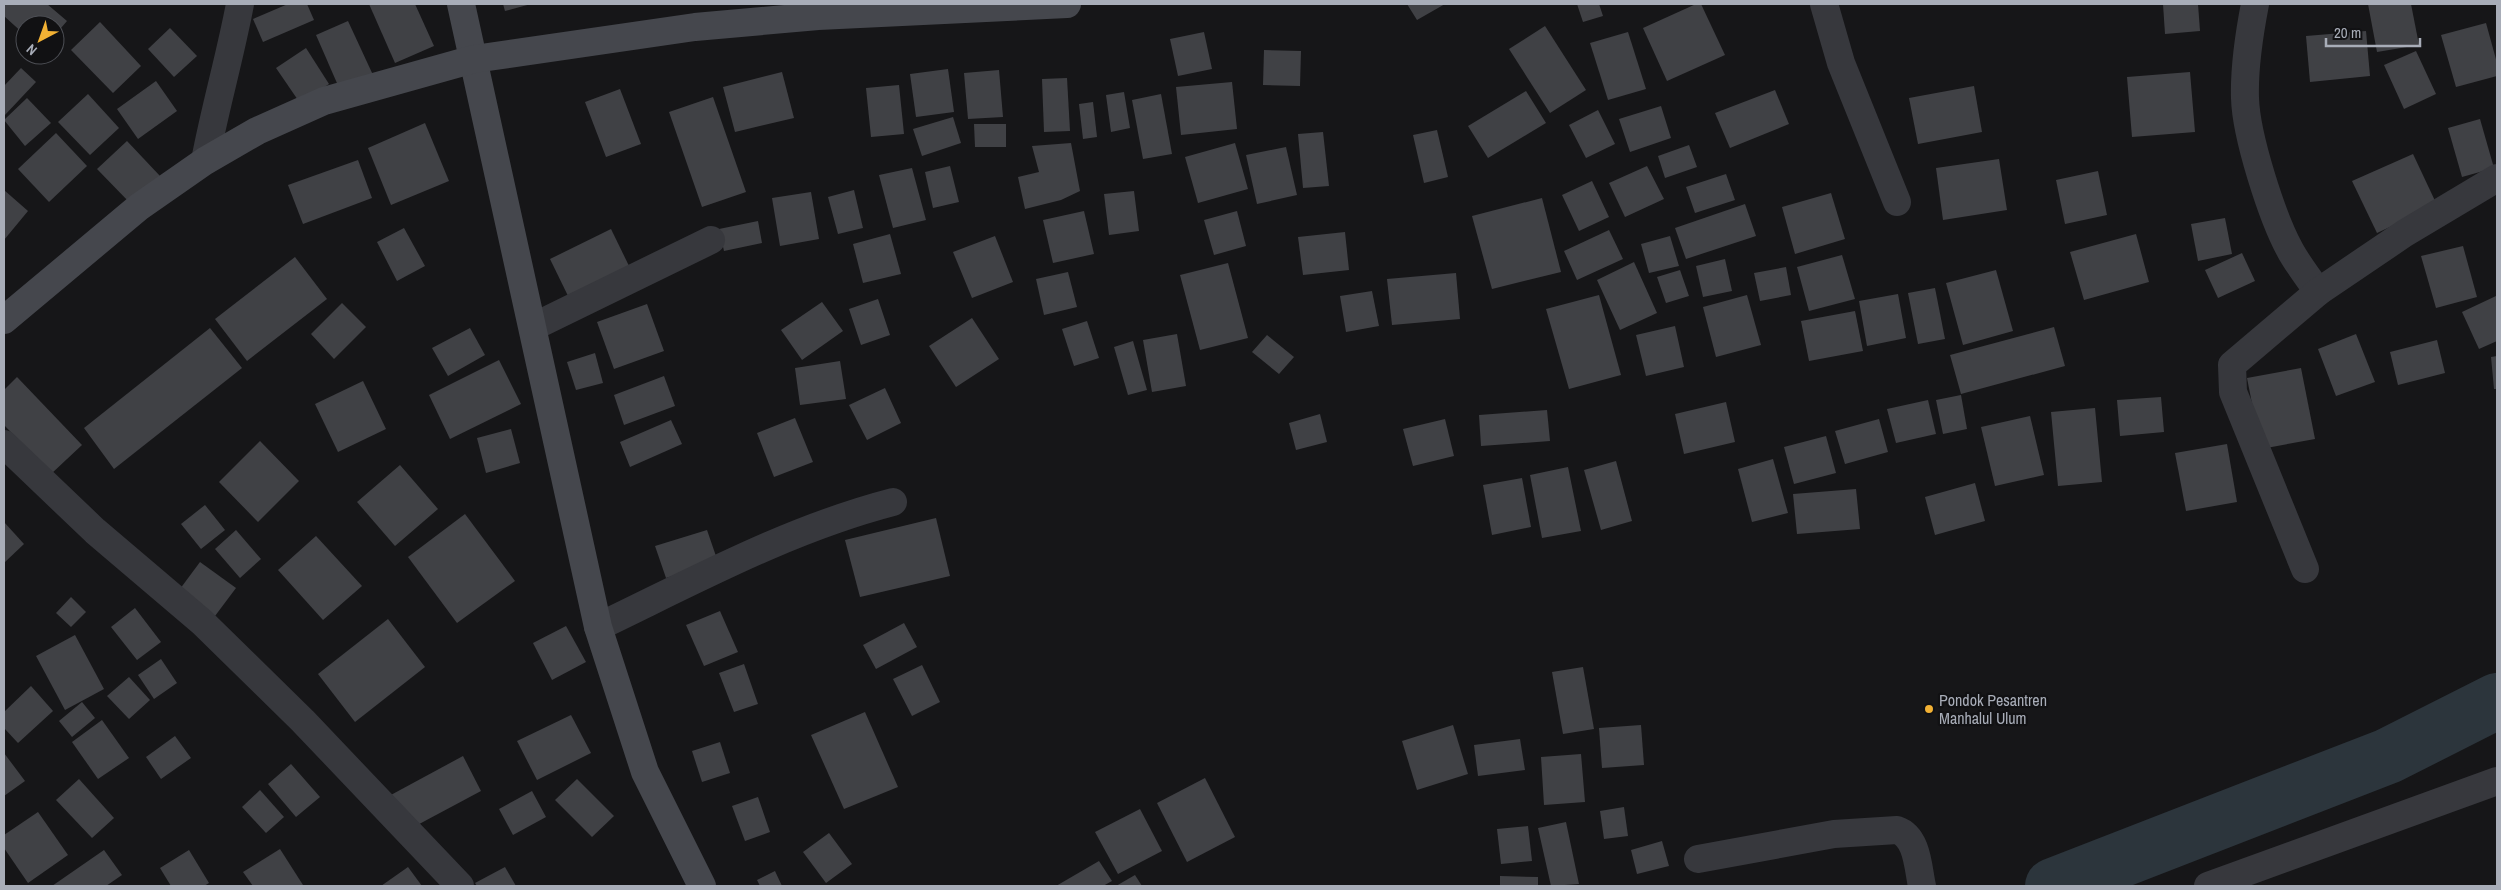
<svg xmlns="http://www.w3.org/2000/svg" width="2501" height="890" viewBox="0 0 2501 890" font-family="'Archivo Narrow',sans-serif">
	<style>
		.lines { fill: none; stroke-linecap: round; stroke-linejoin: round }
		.river { stroke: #2c353c; stroke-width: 56 }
		.building { fill: #404145 }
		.street { stroke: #37383d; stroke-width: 28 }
		.secondary { stroke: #45474d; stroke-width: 28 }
		.poi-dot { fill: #f2b134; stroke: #111113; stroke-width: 2 }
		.labels { text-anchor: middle; stroke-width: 4.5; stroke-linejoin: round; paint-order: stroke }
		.poi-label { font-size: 16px; fill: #a8adb8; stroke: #111113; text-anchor: start }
	</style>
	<rect width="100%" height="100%" fill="#161618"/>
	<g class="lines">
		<path class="river" d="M2053 886 2388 756 2497 701"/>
	</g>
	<g class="building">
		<path d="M4 4H47L67 21 55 35V25H25V35L4 16Z"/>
		<path d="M288 4H307L314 20 263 42 253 19Z"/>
		<path d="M369 4H415L434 46 395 63Z"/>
		<path d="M503 4H531L505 11Z"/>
		<path d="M1407 4H1445L1417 20Z"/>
		<path d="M1577 4H1599L1603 16 1583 22Z"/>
		<path d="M1696 4H1701L1725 55 1667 81 1643 28Z"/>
		<path d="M2163 4H2198L2200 31 2165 34Z"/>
		<path d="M2368 4H2411L2419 45 2377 52Z"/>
		<path d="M348 21 373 75 340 90 316 35Z"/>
		<path d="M100 22 141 66 113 93 71 50Z"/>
		<path d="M2486 23 2497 63V76L2456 87 2441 35Z"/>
		<path d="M1545 26 1586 90 1550 113 1509 49Z"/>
		<path d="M170 28 197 56 174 77 148 49Z"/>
		<path d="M2366 31 2370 76 2310 82 2306 36Z"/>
		<path d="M1204 32 1212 69 1178 76 1170 39Z"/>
		<path d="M1628 32 1646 89 1608 100 1590 43Z"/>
		<path d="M306 48 329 84 300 103 276 68Z"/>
		<path d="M1264 50 1301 51 1300 86 1263 85Z"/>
		<path d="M2416 51 2436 94 2404 109 2384 65Z"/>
		<path d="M21 68 36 82 4 116V86Z"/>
		<path d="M948 69 954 112 916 117 910 74Z"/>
		<path d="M999 70 1003 117 968 119 964 73Z"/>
		<path d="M782 72 794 118 735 132 723 87Z"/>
		<path d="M2190 72 2195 132 2132 137 2127 77Z"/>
		<path d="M1067 78 1070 131 1044 132 1042 79Z"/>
		<path d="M156 81 177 111 138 139 117 109Z"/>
		<path d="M1232 82 1237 129 1181 135 1176 87Z"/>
		<path d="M899 85 904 134 871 137 866 88Z"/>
		<path d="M1974 86 1982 132 1918 144 1909 98Z"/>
		<path d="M620 89 641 144 606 157 585 102Z"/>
		<path d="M1775 90 1789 124 1730 148 1715 113Z"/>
		<path d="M1526 91 1546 123 1488 158 1468 126Z"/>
		<path d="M1124 92 1130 128 1111 132 1106 95Z"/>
		<path d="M88 94 119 128 90 155 58 122Z"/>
		<path d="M1161 94 1172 154 1143 159 1132 100Z"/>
		<path d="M713 97 746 192 702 207 669 112Z"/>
		<path d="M27 98 51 123 25 146 4 120Z"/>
		<path d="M1093 102 1097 137 1083 139 1079 104Z"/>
		<path d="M1661 106 1671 138 1630 152 1619 119Z"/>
		<path d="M1598 110 1615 144 1586 158 1569 125Z"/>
		<path d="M953 117 961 143 922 156 913 129Z"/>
		<path d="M2480 119 2494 168 2462 177 2448 128Z"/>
		<path d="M425 123 449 181 391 205 368 148Z"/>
		<path d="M974 124H1006V147H975Z"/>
		<path d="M1437 130 1448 177 1424 183 1413 135Z"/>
		<path d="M1323 132 1329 186 1303 188 1298 134Z"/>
		<path d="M56 133 87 166 49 202 18 169Z"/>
		<path d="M127 141 160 176 131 204 97 169Z"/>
		<path d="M1071 143 1080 191 1061 200 1025 209 1018 177 1039 172 1032 146Z"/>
		<path d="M1235 143 1248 189 1198 203 1185 157Z"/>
		<path d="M1689 145 1697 167 1665 178 1658 156Z"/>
		<path d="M1286 147 1297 195 1257 204 1246 155Z"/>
		<path d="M2413 154 2437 205 2377 233 2352 181Z"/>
		<path d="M1999 159 2007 210 1943 220 1936 168Z"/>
		<path d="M358 160 372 198 303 224 288 185Z"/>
		<path d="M950 166 959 202 933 208 925 172Z"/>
		<path d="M1647 166 1664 199 1625 217 1609 183Z"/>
		<path d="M912 168 926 220 893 228 879 175Z"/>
		<path d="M2098 171 2107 215 2065 224 2056 180Z"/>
		<path d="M1726 174 1735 200 1695 213 1686 187Z"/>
		<path d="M1592 181 1609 217 1579 231 1562 195Z"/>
		<path d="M4 190 28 211 4 240Z"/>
		<path d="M854 190 863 228 838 234 828 197Z"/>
		<path d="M1134 191 1139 231 1109 235 1104 194Z"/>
		<path d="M811 192 819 239 780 246 772 198Z"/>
		<path d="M1831 193 1845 239 1795 254 1782 207Z"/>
		<path d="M1542 198 1561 272 1492 289 1472 216Z"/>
		<path d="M1745 204 1756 236 1686 259 1675 228Z"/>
		<path d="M1084 211 1094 254 1053 263 1043 220Z"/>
		<path d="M1237 211 1246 246 1214 255 1204 220Z"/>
		<path d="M2225 218 2232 254 2198 261 2191 224Z"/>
		<path d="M758 221 762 243 724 251 719 229Z"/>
		<path d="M404 228 425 266 397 281 377 242Z"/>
		<path d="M611 229 631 270 570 300 550 259Z"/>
		<path d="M1609 230 1623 259 1577 280 1564 251Z"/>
		<path d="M1345 232 1349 270 1303 275 1298 237Z"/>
		<path d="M890 234 901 274 863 283 853 244Z"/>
		<path d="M2136 234 2149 282 2084 300 2070 252Z"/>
		<path d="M995 236 1013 282 972 298 953 252Z"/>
		<path d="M1670 236 1679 266 1649 273 1641 244Z"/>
		<path d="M2463 246 2477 297 2436 308 2421 256Z"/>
		<path d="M2242 253 2255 281 2218 298 2205 270Z"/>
		<path d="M1842 255 1855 299 1809 311 1797 267Z"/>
		<path d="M295 257 327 299 247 361 215 319Z"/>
		<path d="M1725 259 1732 291 1703 297 1696 266Z"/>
		<path d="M1634 262 1657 313 1620 330 1597 280Z"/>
		<path d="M1228 263 1248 338 1200 350 1180 275Z"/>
		<path d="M1786 267 1791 295 1760 301 1754 273Z"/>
		<path d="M1680 270 1689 296 1666 303 1657 277Z"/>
		<path d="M1996 270 2013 331 1963 345 1946 283Z"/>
		<path d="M1068 272 1077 307 1044 315 1036 279Z"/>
		<path d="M1456 273 1460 319 1392 325 1387 279Z"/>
		<path d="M1935 288 1945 339 1918 344 1908 293Z"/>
		<path d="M1372 291 1379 326 1346 332 1340 296Z"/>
		<path d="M1898 294 1906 338 1867 346 1859 301Z"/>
		<path d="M1599 295 1621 375 1569 389 1546 309Z"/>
		<path d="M1747 295 1761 345 1716 357 1703 307Z"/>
		<path d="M2496 296 2497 341 2479 349 2462 312Z"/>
		<path d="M878 299 890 335 861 345 849 309Z"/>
		<path d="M822 302 843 331 802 360 781 330Z"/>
		<path d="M342 303 366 327 334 359 311 334Z"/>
		<path d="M647 304 664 351 614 369 597 322Z"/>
		<path d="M1855 311 1863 351 1809 361 1801 321Z"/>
		<path d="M972 318 999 359 956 387 929 346Z"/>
		<path d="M1087 321 1099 358 1074 366 1062 329Z"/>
		<path d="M1675 326 1684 367 1646 376 1636 335Z"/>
		<path d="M2054 327 2065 366 1961 394 1950 355Z"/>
		<path d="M210 328 242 368 114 469 84 428Z"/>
		<path d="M470 328 485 355 448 376 432 348Z"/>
		<path d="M1177 334 1186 386 1152 392 1143 340Z"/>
		<path d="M2356 334 2375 382 2336 396 2318 349Z"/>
		<path d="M1267 335 1294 357 1279 374 1252 352Z"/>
		<path d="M2437 340 2445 373 2398 385 2390 352Z"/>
		<path d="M1133 341 1147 390 1128 395 1114 347Z"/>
		<path d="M595 353 603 383 576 390 567 362Z"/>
		<path d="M2497 356V389H2494L2491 357Z"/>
		<path d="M499 360 521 404 450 439 429 395Z"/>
		<path d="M840 361 846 399 800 405 795 368Z"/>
		<path d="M2301 368 2315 439 2261 449 2247 378Z"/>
		<path d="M664 376 675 406 624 425 614 395Z"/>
		<path d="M17 377 82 445 51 474 4 425V390Z"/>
		<path d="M363 381 386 429 338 452 315 404Z"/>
		<path d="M885 388 901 423 867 440 849 405Z"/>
		<path d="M1961 395 1967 429 1943 434 1936 400Z"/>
		<path d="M2161 397 2164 432 2120 436 2117 400Z"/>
		<path d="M1928 400 1936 434 1896 443 1887 409Z"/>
		<path d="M1726 402 1735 442 1684 454 1675 414Z"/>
		<path d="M2095 408 2102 482 2058 486 2051 412Z"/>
		<path d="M1547 410 1550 441 1481 446 1479 415Z"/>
		<path d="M1320 414 1327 442 1296 450 1289 423Z"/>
		<path d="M2030 416 2044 475 1995 486 1981 427Z"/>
		<path d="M795 418 813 462 774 477 757 433Z"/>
		<path d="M1445 419 1454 456 1413 466 1403 429Z"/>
		<path d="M1879 419 1888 452 1845 464 1835 431Z"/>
		<path d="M671 420 682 444 630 467 620 442Z"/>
		<path d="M511 429 520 463 486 473 477 438Z"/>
		<path d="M1826 436 1836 473 1794 484 1784 447Z"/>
		<path d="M260 441 299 481 258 522 219 482Z"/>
		<path d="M2227 444 2237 502 2186 511 2175 453Z"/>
		<path d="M1773 459 1788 513 1752 522 1738 469Z"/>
		<path d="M1616 461 1632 521 1601 530 1584 470Z"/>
		<path d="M400 465 438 509 395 546 357 502Z"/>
		<path d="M1568 467 1581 531 1542 538 1530 475Z"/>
		<path d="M1522 478 1531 527 1492 535 1483 485Z"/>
		<path d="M1975 483 1985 521 1935 535 1925 497Z"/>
		<path d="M1856 489 1860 529 1797 534 1793 494Z"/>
		<path d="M205 505 225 530 201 549 181 524Z"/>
		<path d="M465 514 515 581 457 623 408 557Z"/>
		<path d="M936 518 950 576 860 597 845 540Z"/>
		<path d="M4 522 24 544 4 563Z"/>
		<path d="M236 530 261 559 240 578 215 549Z"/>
		<path d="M707 530 718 562 666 578 655 546Z"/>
		<path d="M316 536 362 586 323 620 278 570Z"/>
		<path d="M200 562 236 588 212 620 177 593Z"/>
		<path d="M71 597 86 612 71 627 56 613Z"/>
		<path d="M135 608 161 642 137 660 111 627Z"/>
		<path d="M720 611 738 652 704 666 686 625Z"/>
		<path d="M388 619 425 667 355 722 318 674Z"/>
		<path d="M904 623 917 647 876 669 863 645Z"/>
		<path d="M566 626 586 662 552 680 533 643Z"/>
		<path d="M75 635 104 689 65 710 36 656Z"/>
		<path d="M161 659 177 683 154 699 138 675Z"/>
		<path d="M744 664 758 704 734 712 719 673Z"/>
		<path d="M922 665 940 702 912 716 893 679Z"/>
		<path d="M1583 667 1594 729 1563 734 1552 672Z"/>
		<path d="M129 677 150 700 129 719 107 696Z"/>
		<path d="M31 686 53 711 18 743 4 728V712Z"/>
		<path d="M82 702 95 718 72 737 59 721Z"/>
		<path d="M865 712 898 787 844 809 811 735Z"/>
		<path d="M571 715 591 753 537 780 517 741Z"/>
		<path d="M102 720 129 758 98 779 72 742Z"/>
		<path d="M1453 725 1468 774 1417 790 1402 741Z"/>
		<path d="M1641 725 1644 765 1602 768 1599 728Z"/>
		<path d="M175 736 191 758 161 779 146 757Z"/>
		<path d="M1520 739 1525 770 1478 776 1474 745Z"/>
		<path d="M720 742 730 773 702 782 692 751Z"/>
		<path d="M4 753 25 781 4 796Z"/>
		<path d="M1581 754 1585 802 1544 805 1541 757Z"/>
		<path d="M463 756 481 791 408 830 389 796Z"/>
		<path d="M291 764 320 797 296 817 268 784Z"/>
		<path d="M1205 778 1235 837 1187 862 1157 803Z"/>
		<path d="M79 779 114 818 92 838 56 800Z"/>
		<path d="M577 779 614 816 592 837 555 800Z"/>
		<path d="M260 790 284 817 266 833 242 807Z"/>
		<path d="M532 791 546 817 513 835 499 809Z"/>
		<path d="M758 797 770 832 745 841 732 806Z"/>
		<path d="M1624 807 1628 836 1604 839 1600 811Z"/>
		<path d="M1140 809 1162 851 1118 874 1095 832Z"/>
		<path d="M38 812 68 855 28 883 4 848V835Z"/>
		<path d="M1566 822 1579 884 1551 886 1538 828Z"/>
		<path d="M1528 826 1532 861 1501 864 1497 829Z"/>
		<path d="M829 833 852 864 826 883 803 852Z"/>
		<path d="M1662 841 1669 866 1637 874 1631 850Z"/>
		<path d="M280 849 303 885 253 886 243 872Z"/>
		<path d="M104 850 122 875 106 886H52Z"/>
		<path d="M189 850 209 883 204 886H171L160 868Z"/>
		<path d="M1099 861 1112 881 1103 886H1056Z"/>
		<path d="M408 867 422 886H381Z"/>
		<path d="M505 867 516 886H477L475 883Z"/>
		<path d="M775 871 782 886H760L757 880Z"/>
		<path d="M1135 875 1142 886H1116Z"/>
		<path d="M1500 876 1538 877V886H1500Z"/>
	</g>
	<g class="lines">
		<g class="street">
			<path d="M1824 4 1841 63 1897 202"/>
			<path d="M2255 4C2249 35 2244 66 2245 98 2246 136 2272 217 2290 250 2298 265 2309 278 2318 292"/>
			<path d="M205 161C215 108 230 57 240 4"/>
			<path d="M533 327 711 240"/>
			<path d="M4 444 95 531 202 622 303 721 460 886"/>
			<path d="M2305 569 2233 392 2232 365 2318 292 2405 233 2497 178"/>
			<path d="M598 627C694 581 789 529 893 502"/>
			<path d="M1698 859 1834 834 1897 830C1918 837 1918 869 1922 886"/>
			<path d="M2208 886 2497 781"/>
		</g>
		<g class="secondary">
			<path d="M461 4 598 627 645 772 702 886"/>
			<path d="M4 320 139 207 205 161 257 131 324 101 474 59 695 27 818 16 1067 4"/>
		</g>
	</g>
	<circle class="poi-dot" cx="1929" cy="709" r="5"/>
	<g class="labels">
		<g class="poi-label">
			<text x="1939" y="706">Pondok Pesantren<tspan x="1939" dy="18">Manhalul Ulum</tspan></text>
		</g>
	</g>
	<rect width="2501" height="890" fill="none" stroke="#a8adb8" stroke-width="10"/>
	<g transform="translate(40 40) rotate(221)"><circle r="24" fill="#111113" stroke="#4d4f55"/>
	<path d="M0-4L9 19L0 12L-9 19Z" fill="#f2b134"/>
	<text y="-8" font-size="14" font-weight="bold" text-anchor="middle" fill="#a8adb8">N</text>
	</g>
	<path d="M2326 38v8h94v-8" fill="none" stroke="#a8adb8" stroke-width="2.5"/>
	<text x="2334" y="38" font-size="15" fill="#a8adb8" stroke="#111113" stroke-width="4" paint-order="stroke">20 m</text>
</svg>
